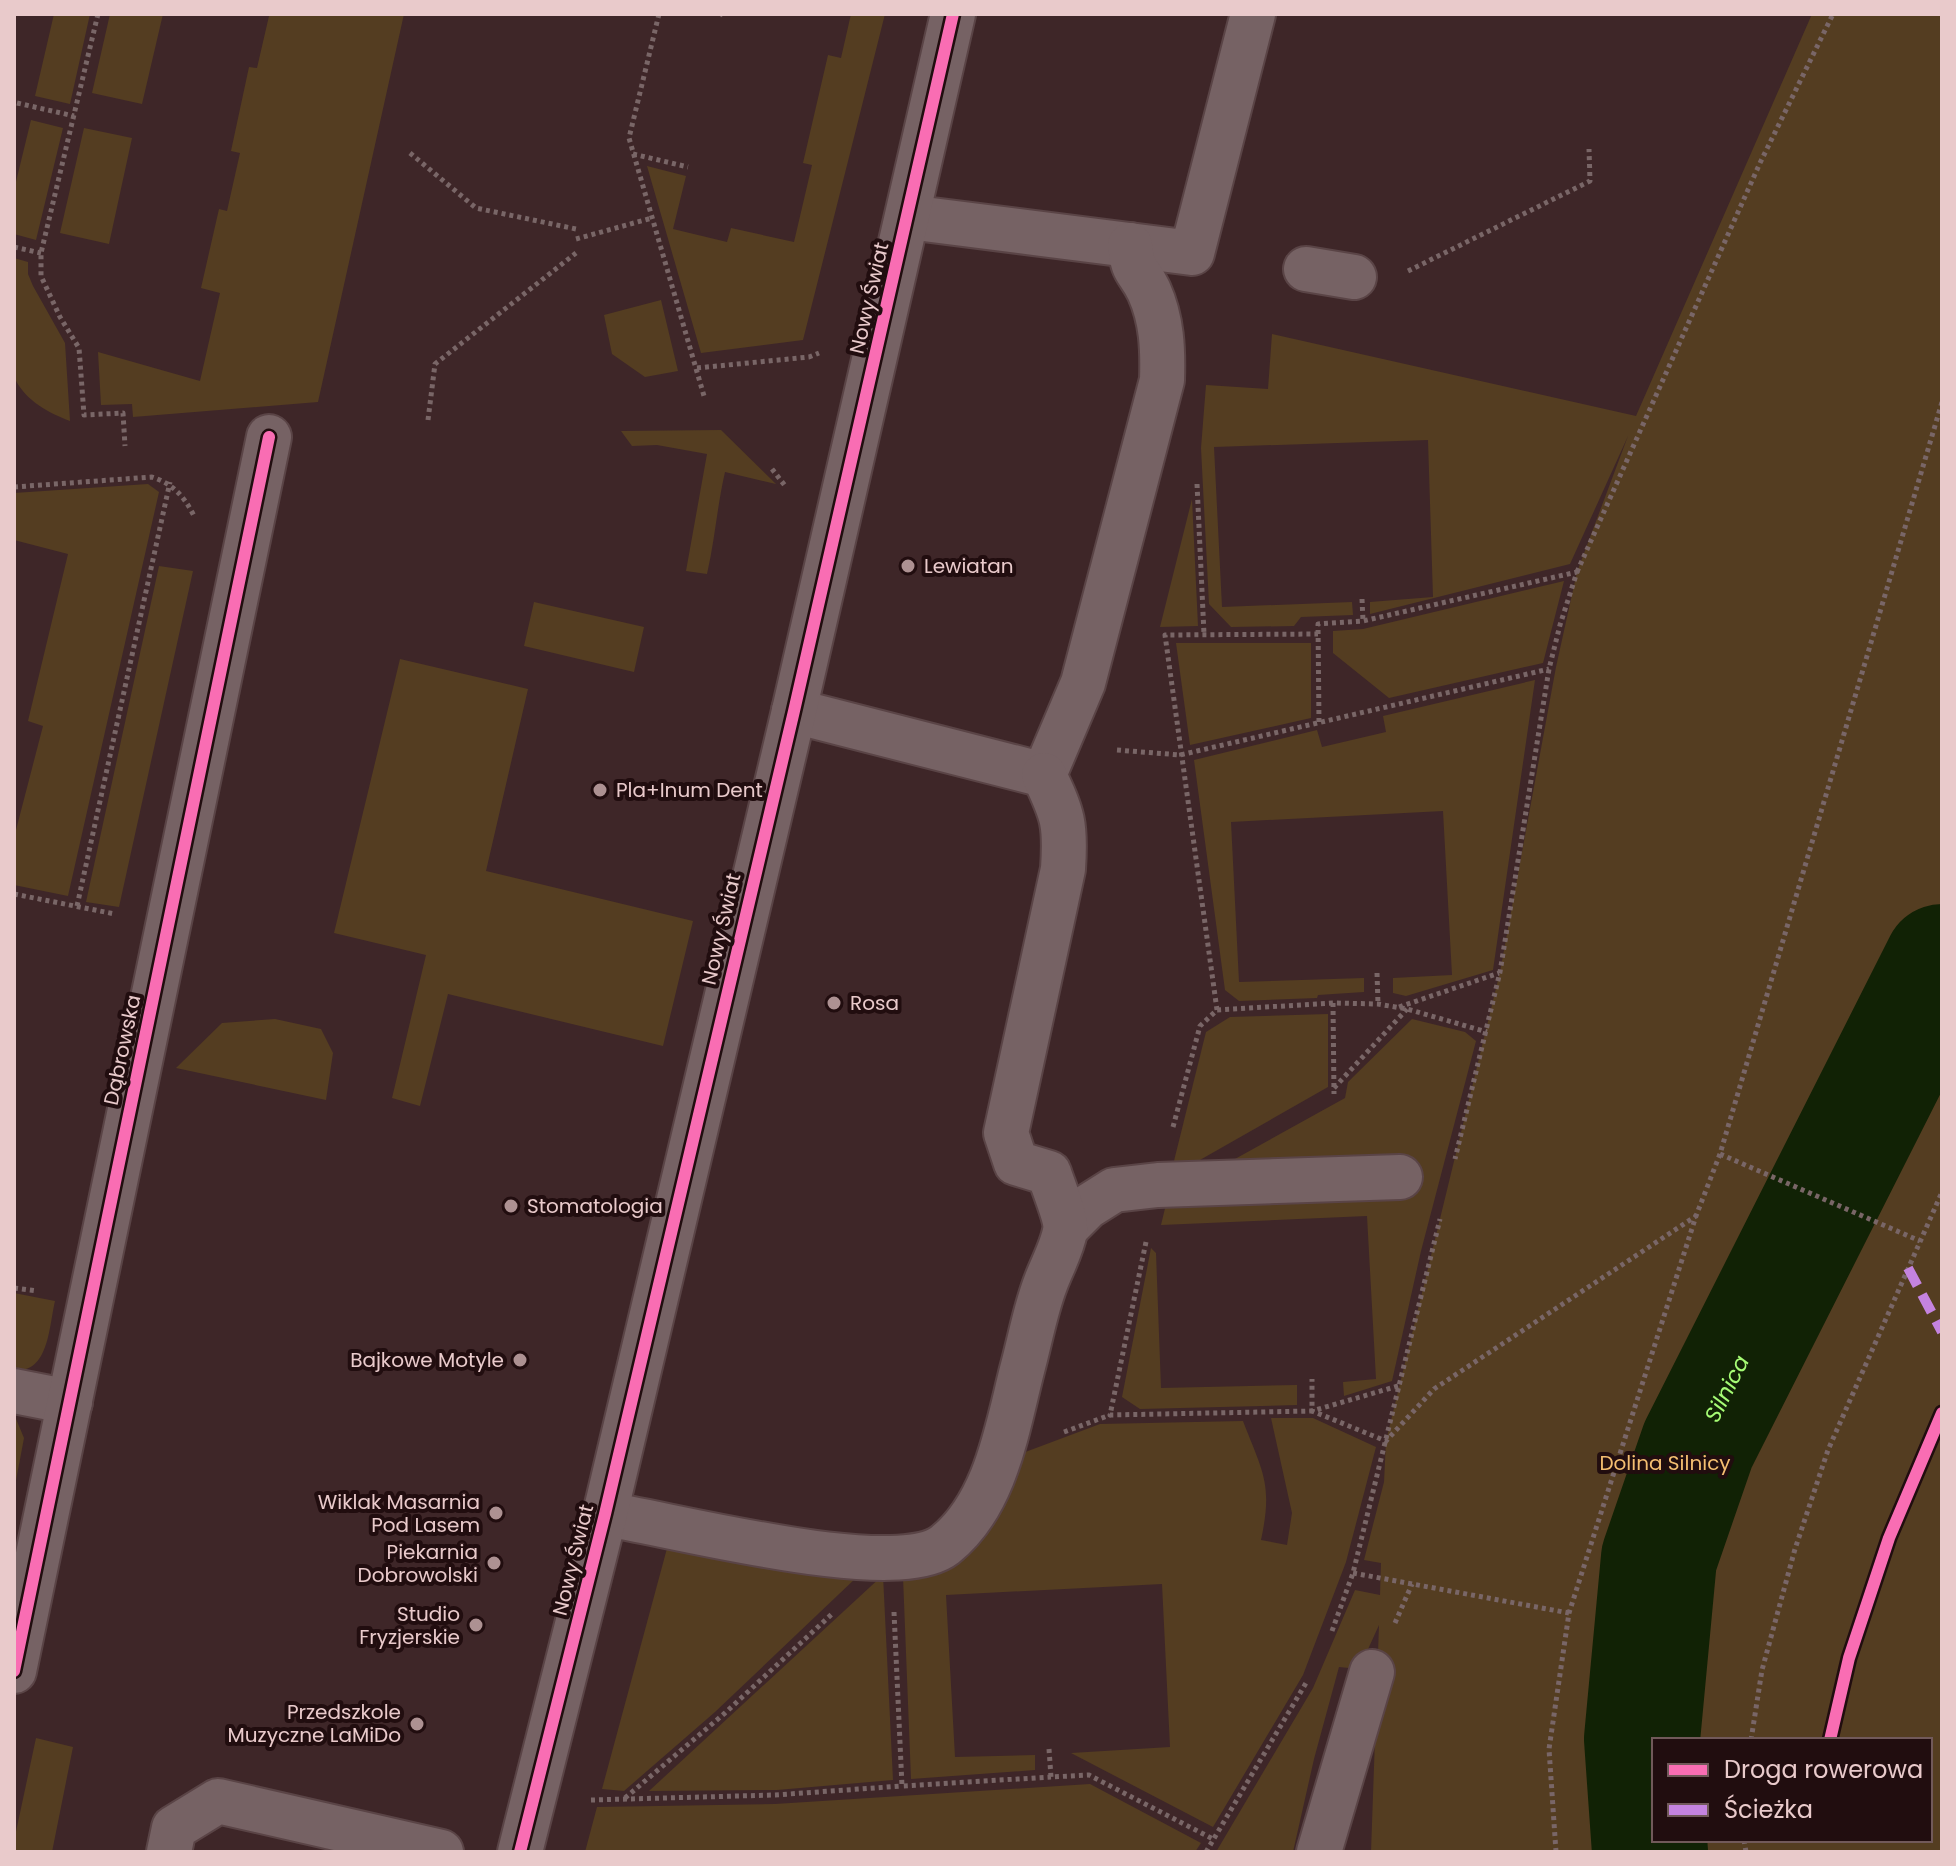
<svg xmlns="http://www.w3.org/2000/svg" width="1956" height="1866" viewBox="0 0 1956 1866" font-family="Poppins,sans-serif">
	<style>
		.green { fill: #543d21; fill-rule: evenodd }
		.lines { fill: none; stroke-linecap: round; stroke-linejoin: round }
		.river { stroke: #112205; stroke-width: 116 }
		.minor-casing { stroke: #5a4446; stroke-width: 48 }
		.path { stroke: #796667; stroke-width: 5; stroke-dasharray: 4 4; stroke-linecap: butt }
		.minor { stroke: #766264; stroke-width: 44 }
		.quiet { stroke: #c483df; stroke-width: 10; stroke-dasharray: 20 10; stroke-linecap: butt }
		.cycleway-casing { stroke: #210d0f; stroke-width: 17 }
		.cycleway { stroke: #f96db3; stroke-width: 12 }
		.poi-dot { fill: #ad9192; stroke: #210d0f; stroke-width: 3 }
		.labels { text-anchor: middle; stroke-width: 8; stroke-linejoin: round; paint-order: stroke }
		.street-label { font-size: 20px; fill: #e9cacb; stroke: #210d0f }
		.poi-label { font-size: 20px; fill: #e9cacb; stroke: #210d0f; text-anchor: end }
		.park-label { font-size: 20px; fill: #f4be71; stroke: #210d0f }
		.water-label { font-size: 22px; font-style: italic; fill: #a6fc75; stroke: #210d0f }
	</style>
	<rect width="100%" height="100%" fill="#3e2628"/>
	<g class="green">
		<path d="M54 14H90L70 104 35 96Z"/>
		<path d="M110 14H163L142 104 92 93Z"/>
		<path d="M264 14H404L318 402 133 417 132 404 101 405 98 352 200 381 220 293 201 288 219 209 227 211 240 153 231 151 249 67 257 68 269 16Z"/>
		<path d="M851 14H885L803 340 701 353 647 166 686 176 673 229 727 242 731 228 794 242 812 165 803 163 828 55 841 58Z"/>
		<path d="M1812 14H1942V1852H1371L1379 1625 1359 1669 1339 1667 1314 1759 1293 1852H1216L1313 1688 1355 1590 1380 1595 1381 1563 1364 1560 1384 1482 1386 1441 1500 972 1556 667 1577 572 1628 436 1570 564 1370 614V602L1433 597 1428 440 1214 447 1222 607 1352 602 1353 615 1301 617 1294 626 1231 627 1209 604 1201 448 1206 385 1268 389 1272 334 1636 416ZM1654 1740H1930V1840H1654Z"/>
		<path d="M31 120 63 128 36 240 14 234V190Z"/>
		<path d="M84 128 132 138 109 244 60 233Z"/>
		<path d="M14 258 28 262V274L33 286 65 343 70 421C49 413 26 401 15 379 10 368 14 278 14 258Z"/>
		<path d="M661 300 678 371 645 377 612 354 604 315Z"/>
		<path d="M721 430 776 484 725 472C717 507 715 539 707 574L686 571 707 454 657 445 632 446 621 431Z"/>
		<path d="M148 484 159 492 68 896 14 885V830H16L43 726 28 721 68 554 14 540V493Z"/>
		<path d="M1192 499 1198 626 1160 627Z"/>
		<path d="M159 566 193 571 119 907 86 902Z"/>
		<path d="M1564 581 1543 663 1389 698 1333 653V631L1363 629Z"/>
		<path d="M534 602 644 627 634 672 524 646Z"/>
		<path d="M1176 643H1311V718L1190 745Z"/>
		<path d="M400 659 528 689 486 871 693 921 663 1046 448 994 420 1106 392 1098 426 955 334 933Z"/>
		<path d="M1535 680 1493 970 1406 996 1393 993V978L1452 975 1443 811 1231 822 1239 982 1364 978V992L1318 995 1317 998 1239 1001 1225 990 1194 760 1317 730 1322 747 1386 732 1383 716Z"/>
		<path d="M1328 1014V1087L1170 1177 1206 1032 1230 1017Z"/>
		<path d="M275 1019 321 1029 333 1053 326 1100 176 1068 222 1023Z"/>
		<path d="M1412 1019 1465 1032 1476 1041 1421 1251 1392 1381 1344 1396 1343 1382 1376 1379 1367 1216 1161 1225 1168 1196 1345 1098 1348 1082Z"/>
		<path d="M1151 1248 1156 1253 1161 1388 1297 1385V1405L1140 1409 1122 1397Z"/>
		<path d="M14 1293 55 1301C49 1326 49 1374 14 1370Z"/>
		<path d="M14 1414 24 1438 14 1491Z"/>
		<path d="M1271 1418H1313L1376 1447 1346 1562 1303 1675 1213 1827 1071 1753 1170 1747 1162 1584 946 1595 955 1757 1035 1755V1770L911 1779 903 1577 1015 1456 1100 1424 1243 1421C1263 1473 1273 1484 1261 1540L1287 1545 1292 1513Z"/>
		<path d="M669 1541 858 1576 715 1712 624 1791 602 1789Z"/>
		<path d="M883 1575 893 1780 777 1790 649 1791Z"/>
		<path d="M36 1738 73 1747 52 1852H14V1841Z"/>
		<path d="M1090 1784 1201 1843 1195 1852H585L597 1807 775 1804Z"/>
	</g>
	<g class="lines">
		<path class="river" id="s1" d="M1650 1852 1642 1739 1659 1558 1698 1445 1942 962"/>
		<g class="minor-casing">
			<g id="minor">
				<path d="M908 217 1192 253 1253 14"/>
				<path d="M1306 269 1354 277"/>
				<path d="M794 711 1044 775 1083 683 1162 380C1163 349 1162 320 1149 291 1138 268 1133 274 1130 245"/>
				<path d="M1066 1228 1087 1207 1114 1190 1158 1185 1400 1177"/>
				<path d="M14 1391 70 1402"/>
				<path d="M605 1514C672 1524 895 1584 945 1545 996 1504 1007 1429 1022 1370 1030 1341 1035 1310 1046 1282 1052 1266 1062 1248 1065 1231 1067 1219 1053 1186 1049 1173L1016 1163 1006 1133 1063 869C1066 824 1063 815 1044 775"/>
				<path d="M14 1671 269 437"/>
				<path d="M169 1852 174 1828 218 1801 441 1852"/>
				<path d="M520 1852 605 1514 794 711 953 14"/>
				<path d="M1319 1852 1372 1672"/>
			</g>
		</g>
		<g class="path">
			<path d="M98 14 41 253V276L60 317 79 348 84 415 123 413 125 446"/>
			<path d="M659 14 629 138 704 396"/>
			<path d="M721 14 723 15"/>
			<path d="M17 103 74 116"/>
			<path d="M410 153 476 208 576 229"/>
			<path d="M633 154 688 167"/>
			<path d="M576 239 652 218"/>
			<path d="M14 247 41 253"/>
			<path d="M1408 271 1590 181 1589 149"/>
			<path d="M697 368 809 357 819 353"/>
			<path d="M428 420 435 364 576 253"/>
			<path d="M772 469 786 487"/>
			<path d="M1197 484 1204 634"/>
			<path d="M14 487 152 477C173 484 184 496 194 516"/>
			<path d="M1577 572 1760 163 1833 14"/>
			<path d="M1362 599 1363 621"/>
			<path d="M1319 722 1318 624 1363 621 1577 572 1560 625 1549 669 1500 972 1455 1159"/>
			<path d="M1117 750 1180 755 1549 669"/>
			<path d="M14 894 115 914"/>
			<path d="M77 906 170 482"/>
			<path d="M1377 973 1378 1004"/>
			<path d="M1333 1003 1334 1094"/>
			<path d="M1399 1007 1499 973"/>
			<path d="M1217 1010 1165 635 1318 634"/>
			<path d="M1334 1088 1407 1009"/>
			<path d="M1173 1127 1200 1026 1217 1010 1333 1003 1378 1004 1407 1009 1487 1032"/>
			<path d="M1720 1154 1920 1241"/>
			<path d="M1146 1242 1110 1415 1312 1411V1379"/>
			<path d="M14 1288 37 1291"/>
			<path d="M1398 1386 1312 1411 1386 1441 1434 1389 1696 1216"/>
			<path d="M1064 1432 1110 1415"/>
			<path d="M1353 1573 1569 1613"/>
			<path d="M894 1612 902 1786 1051 1777"/>
			<path d="M1395 1623 1412 1584"/>
			<path d="M1332 1631 1353 1573 1440 1219"/>
			<path d="M1751 1740 1762 1670 1795 1549 1828 1450 1942 1192"/>
			<path d="M1049 1749 1051 1777 1089 1775 1213 1839"/>
			<path d="M625 1798 725 1713 833 1613"/>
			<path d="M591 1800 775 1795 902 1786"/>
			<path d="M1744 1840 1746 1852"/>
			<path d="M1206 1852 1306 1683"/>
			<path d="M1556 1852 1549 1749 1569 1613 1696 1216 1720 1154 1942 402"/>
		</g>
		<use href="#minor" class="minor"/>
		<path class="quiet" d="M1908 1268 1942 1332"/>
		<g class="cycleway-casing">
			<g id="cycleway">
				<path d="M14 1671 269 437"/>
				<path d="M1830 1740 1849 1658 1889 1538 1942 1413"/>
				<path d="M520 1852 605 1514 794 711 953 14"/>
			</g>
		</g>
		<use href="#cycleway" class="cycleway"/>
	</g>
	<g class="poi-dot">
		<circle cx="908" cy="566" r="8"/>
		<circle cx="600" cy="790" r="8"/>
		<circle cx="834" cy="1003" r="8"/>
		<circle cx="511" cy="1206" r="8"/>
		<circle cx="520" cy="1360" r="8"/>
		<circle cx="496" cy="1513" r="8"/>
		<circle cx="494" cy="1563" r="8"/>
		<circle cx="476" cy="1625" r="8"/>
		<circle cx="417" cy="1724" r="8"/>
	</g>
	<g class="labels">
		<g class="street-label">
			<text transform="translate(869 298) rotate(-77)" y="7">Nowy Świat</text>
			<text transform="translate(721 929) rotate(-77)" y="7">Nowy Świat</text>
			<text transform="translate(122 1050) rotate(-78)" y="7">Dąbrowska</text>
			<text transform="translate(573 1560) rotate(-76)" y="7">Nowy Świat</text>
		</g>
		<g class="poi-label">
			<text x="924" y="573" text-anchor="start">Lewiatan</text>
			<text x="616" y="797" text-anchor="start">Pla+Inum Dent</text>
			<text x="850" y="1010" text-anchor="start">Rosa</text>
			<text x="527" y="1213" text-anchor="start">Stomatologia</text>
			<text x="504" y="1367">Bajkowe Motyle</text>
			<text x="480" y="1509">Wiklak Masarnia<tspan x="480" dy="23">Pod Lasem</tspan></text>
			<text x="478" y="1559">Piekarnia<tspan x="478" dy="23">Dobrowolski</tspan></text>
			<text x="460" y="1621">Studio<tspan x="460" dy="23">Fryzjerskie</tspan></text>
			<text x="401" y="1719">Przedszkole<tspan x="401" dy="23">Muzyczne LaMiDo</tspan></text>
		</g>
		<g class="park-label">
			<text x="1665" y="1470">Dolina Silnicy</text>
		</g>
		<g class="water-label">
			<text dy="8" stroke="none"><textPath href="#s1" startOffset="478">Silnica</textPath></text>
		</g>
	</g>
	<rect width="1956" height="1866" fill="none" stroke="#e9cacb" stroke-width="32"/>
	<rect x="1652" y="1738" width="280" height="104" fill="#210d0f" stroke="#71595a" stroke-width="2"/>
	<rect x="1668" y="1764" width="40" height="12" fill="#f96db3" stroke="#71595a" stroke-width="2"/>
	<text x="1724" y="1778" font-size="24" fill="#e9cacb">Droga rowerowa</text>
	<rect x="1668" y="1804" width="40" height="12" fill="#c483df" stroke="#71595a" stroke-width="2"/>
	<text x="1724" y="1818" font-size="24" fill="#e9cacb">Ścieżka</text>
</svg>
